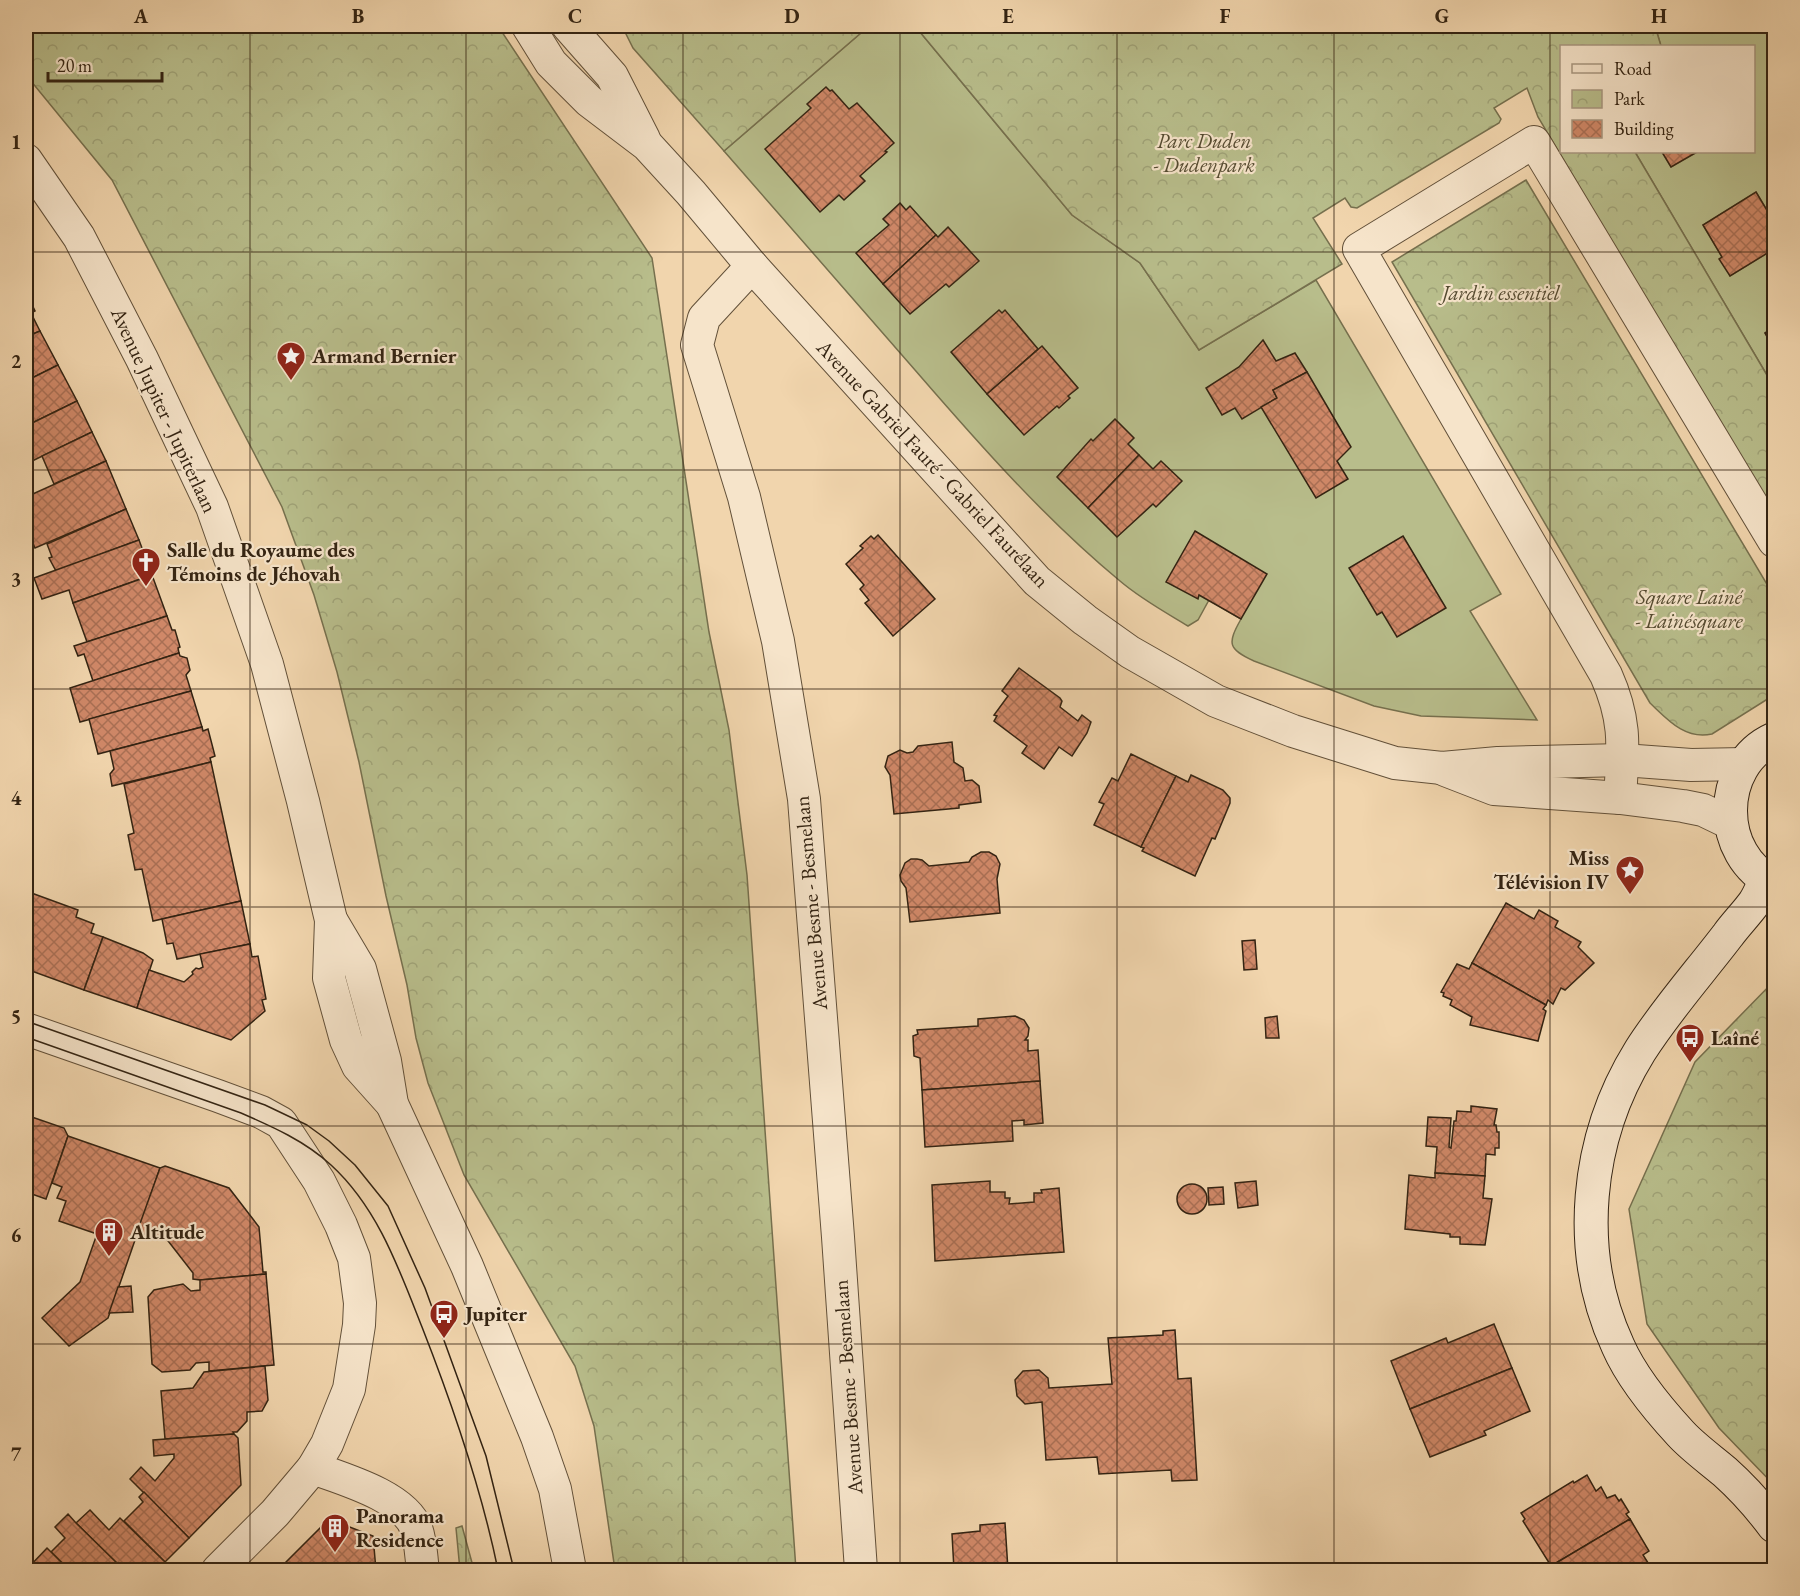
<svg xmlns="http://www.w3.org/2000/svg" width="1800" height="1596" viewBox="0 0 1800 1596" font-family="'EB Garamond',serif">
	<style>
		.green { fill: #b8bd8b; stroke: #76704e; stroke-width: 1.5 }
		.park { fill: url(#park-crowns); stroke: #76704e; stroke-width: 1.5 }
		.building { fill: url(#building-cross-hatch); stroke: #332312; stroke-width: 1.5 }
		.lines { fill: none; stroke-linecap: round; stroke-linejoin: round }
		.minor-casing { stroke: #625039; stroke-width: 34 }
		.secondary-casing { stroke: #332312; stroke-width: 35 }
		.minor { stroke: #f6e4ca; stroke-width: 32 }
		.secondary { stroke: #f6e4ca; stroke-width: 33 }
		.tram { stroke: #332312; stroke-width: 1.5 }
		.grid { fill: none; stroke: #332312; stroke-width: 1.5; stroke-opacity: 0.55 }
		.labels { text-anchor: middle; stroke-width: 4.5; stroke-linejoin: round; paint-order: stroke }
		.park-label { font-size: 21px; font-style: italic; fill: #544a30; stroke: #f6e4ca }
		.poi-label { font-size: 21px; font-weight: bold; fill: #332312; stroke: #f6e4ca; text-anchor: start }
		.street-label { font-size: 21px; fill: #332312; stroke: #f6e4ca }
		.neatline { fill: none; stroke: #332312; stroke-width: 2 }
		.grid-label { font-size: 20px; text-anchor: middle; font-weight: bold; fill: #332312 }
	</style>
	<defs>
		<pattern id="park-crowns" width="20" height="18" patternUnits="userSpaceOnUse" patternTransform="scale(1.5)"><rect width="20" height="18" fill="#b8bd8b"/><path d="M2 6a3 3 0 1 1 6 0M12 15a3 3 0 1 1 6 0" fill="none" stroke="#9fa277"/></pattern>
		<pattern id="building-cross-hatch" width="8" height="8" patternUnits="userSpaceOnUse" patternTransform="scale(1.5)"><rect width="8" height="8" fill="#d08868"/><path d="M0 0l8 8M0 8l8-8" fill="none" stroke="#a96f54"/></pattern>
	</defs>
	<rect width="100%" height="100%" fill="#f1d5ad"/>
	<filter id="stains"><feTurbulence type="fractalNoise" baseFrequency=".00333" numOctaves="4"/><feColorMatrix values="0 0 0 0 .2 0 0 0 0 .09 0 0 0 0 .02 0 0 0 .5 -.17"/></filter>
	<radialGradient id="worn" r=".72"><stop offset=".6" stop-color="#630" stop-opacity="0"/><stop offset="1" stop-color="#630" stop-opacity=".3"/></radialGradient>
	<g class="green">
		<path d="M869 26H915L1072 215 1140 263 1199 350 1316 280 1501 594 1470 611 1537 720 1421 716 1374 706 1254 661C1228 649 1227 644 1241 619L1209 600 1198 620 1188 626C1165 612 1141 599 1120 581 1045 519 979 444 915 370 851 297 787 224 724 151Z"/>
		<path d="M1655 26H1774V222L1756 192 1703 225 1722 257 1730 276 1774 249V327L1765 333 1774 349V387L1635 152H1662L1671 167 1697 152H1754V46H1661Z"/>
	</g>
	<g class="park">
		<path d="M26 26H498L652 258 709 632 729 730 747 875 796 1570H615L594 1426 575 1366 464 1175 428 1083 416 1038 407 985 386 896 359 762 337 672 314 595 282 507 112 180 26 75Z"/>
		<path d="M622 26H869L724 151 633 48Z"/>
		<path d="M915 26H1655L1661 46H1562V152H1635L1774 387V515L1538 117 1527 88 1494 108 1501 119 1499 123 1357 208 1351 207 1345 198 1313 218 1342 264 1199 350 1140 263 1072 215Z"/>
		<path d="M1526 180 1774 596V695L1712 734C1685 740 1668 720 1650 703L1392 262Z"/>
		<path d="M1774 981V1485L1719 1428 1647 1324 1629 1209 1695 1062Z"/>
		<path d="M462 1526 474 1570H460L456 1528Z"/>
	</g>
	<g class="building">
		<path d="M826 87 830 91 832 90 849 109 857 103 894 143 885 151 887 152 860 176 865 181 844 200 839 195 820 212 765 149 811 108 807 104Z"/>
		<path d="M1662 152H1697L1671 167Z"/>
		<path d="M1756 192 1774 222V249L1730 276 1719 259 1722 257 1703 225Z"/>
		<path d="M900 203 906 210 910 206 936 235 883 284 856 253 889 225 883 219Z"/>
		<path d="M948 227 979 261 949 287 946 284 910 314 883 284 936 235 938 237Z"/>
		<path d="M26 292 35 311 31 313 40 331 26 337Z"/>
		<path d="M999 310 1002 313 1005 310 1038 349 987 394 951 352Z"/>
		<path d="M1774 327V349L1765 333Z"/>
		<path d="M40 331 58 365 26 381V337Z"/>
		<path d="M1263 340 1276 361 1295 353 1307 372 1273 390 1277 398 1242 419 1235 408 1222 415 1206 388 1239 367Z"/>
		<path d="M1042 346 1078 388 1068 396 1070 398 1059 408 1057 406 1024 435 987 394Z"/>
		<path d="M58 365 77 401 26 426V381Z"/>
		<path d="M1307 372 1351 447 1337 461 1348 479 1316 498 1261 407 1277 398 1273 390Z"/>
		<path d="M77 401 92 432 26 464V426Z"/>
		<path d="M1115 419 1134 438 1128 444 1139 455 1088 508 1057 477 1091 439 1093 441Z"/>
		<path d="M92 432 106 461 54 484 42 456Z"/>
		<path d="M1139 455 1153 469 1161 461 1182 481 1156 507 1153 504 1117 537 1088 508Z"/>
		<path d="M106 461 126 509 35 548 26 527V497Z"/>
		<path d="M126 509 139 540 56 571 49 558 52 557 47 544Z"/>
		<path d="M1195 531 1267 574 1241 619 1199 595 1198 599 1166 582Z"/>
		<path d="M878 535 935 599 893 636 865 603 869 600 860 589 864 585 846 564 863 548 860 546 871 536 874 539Z"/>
		<path d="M1403 536 1446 608 1397 637 1382 612 1377 615 1349 568Z"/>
		<path d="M139 540 152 575 73 603 69 590 42 599 34 578Z"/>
		<path d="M152 575 167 616 87 642 73 603Z"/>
		<path d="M167 616 172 630H175L180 647 178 648 179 653 93 681 84 654 78 656 74 646Z"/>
		<path d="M179 653 180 656 187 658 190 670 186 675 191 691 80 722 70 688Z"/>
		<path d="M1019 668 1060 698 1062 701 1060 707 1078 721 1082 715 1091 722 1087 733 1072 756 1059 747 1044 769 1022 753 1027 746 994 721 997 716 994 715 1008 696 1002 691Z"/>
		<path d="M191 691 202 727 98 754 89 719Z"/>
		<path d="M202 727 203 731 208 729 215 756 210 758 211 762 112 786 110 774 114 769 110 751Z"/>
		<path d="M952 742 954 762 963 768 965 781 972 780 979 786 981 802 959 805V808L894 814 890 775 885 767 888 756 900 750 907 753 913 752 918 746Z"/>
		<path d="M1131 754 1176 776 1141 847 1094 825 1104 804 1099 802 1112 778 1118 781Z"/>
		<path d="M211 762 241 901 153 921 142 869 135 870 128 835 134 833 124 784Z"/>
		<path d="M1191 775 1223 790 1230 798V803L1215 839 1212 838 1195 876 1142 851 1144 848 1141 847 1176 776 1188 782Z"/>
		<path d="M981 852H989L996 856 1000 864 997 879 1000 913 910 922 906 888 901 881 900 875 905 863 911 859H917L922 860 929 866 969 862 972 857Z"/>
		<path d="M26 891 78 910 76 917 94 924 91 933 103 937 84 990 26 969Z"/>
		<path d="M241 901 250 944 177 959 173 943 167 944 162 919Z"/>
		<path d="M1506 903 1534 919 1539 910 1558 921 1555 927 1581 942 1578 947 1594 963 1565 990 1561 988 1553 1004 1548 1000 1546 1005 1472 963Z"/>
		<path d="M103 937 143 953 153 960 137 1008 84 990Z"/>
		<path d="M1255 940 1257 969 1244 970 1242 941Z"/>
		<path d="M250 944 252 957 258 956 266 999 262 1000 265 1011 231 1040 137 1008 149 970 184 982 193 974 192 972 196 968 199 969 203 967 200 954Z"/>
		<path d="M1472 963 1546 1005 1543 1009 1546 1011 1538 1041 1470 1025 1472 1017 1450 1005 1452 1000 1443 996 1444 993 1441 992 1457 964 1469 969Z"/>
		<path d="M1015 1016 1024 1020 1029 1028 1028 1036 1025 1040H1028V1051L1038 1050 1040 1081 922 1090 920 1058 914 1056 913 1036 918 1034 917 1030 978 1026V1019Z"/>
		<path d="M1277 1016 1279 1038H1266L1265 1018Z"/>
		<path d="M1040 1081 1043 1123 1024 1125V1120L1012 1121 1013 1141 925 1147 922 1090Z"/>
		<path d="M1471 1106 1497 1109 1494 1125H1496L1497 1132H1499V1148H1495V1155L1486 1154 1485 1176 1435 1173 1437 1147 1426 1146 1428 1117 1451 1118 1449 1147 1451 1148 1454 1121H1456L1457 1111 1471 1112Z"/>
		<path d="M26 1115 64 1128 68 1136 46 1199 26 1192Z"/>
		<path d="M68 1136 160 1168 108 1318 69 1346 42 1318 80 1282 97 1234 59 1221 66 1201 57 1198 62 1187 52 1183Z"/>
		<path d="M165 1166 229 1188 259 1227 263 1272H266V1274L200 1280 193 1279V1273L165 1237 161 1236 156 1238 137 1232 160 1168Z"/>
		<path d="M1435 1173 1485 1176 1483 1198 1492 1199 1485 1245 1460 1244V1237H1450V1234L1405 1229 1409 1175 1435 1178Z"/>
		<path d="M990 1181V1192H1005V1198H1010L1009 1204 1034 1202V1193H1042L1041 1190 1059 1188 1064 1252 935 1261 932 1185Z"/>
		<path d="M1256 1181 1258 1205 1238 1208 1235 1183Z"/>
		<circle cx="1192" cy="1199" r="15"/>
		<path d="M1223 1187 1224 1204 1209 1205 1208 1188Z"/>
		<path d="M266 1274 274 1365 209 1371V1362L196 1363 190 1370 162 1372 152 1364 148 1297 154 1290 183 1284 191 1291 200 1290V1280Z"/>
		<path d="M131 1286 133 1312 109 1313 118 1287Z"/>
		<path d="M1494 1324 1512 1368 1410 1409 1391 1361 1446 1338 1448 1343Z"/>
		<path d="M1175 1330 1178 1379 1191 1378 1197 1480 1172 1481 1171 1470 1099 1474 1097 1457 1046 1460 1042 1402 1025 1404 1017 1396 1015 1380 1023 1371 1039 1370 1048 1378 1049 1388 1112 1384 1108 1338 1163 1335V1331Z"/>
		<path d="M265 1366 268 1400 262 1411 247 1412V1421L237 1432H233L234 1434 165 1439 161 1391 193 1388 204 1372Z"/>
		<path d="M1512 1368 1530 1411 1484 1431 1486 1435 1430 1457 1410 1409Z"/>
		<path d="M234 1434 238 1438 241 1485 189 1538 130 1479 141 1467 155 1481 174 1458V1454L154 1456 153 1440Z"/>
		<path d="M1587 1475 1596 1491 1601 1487 1607 1498 1615 1495 1619 1501 1621 1499 1629 1512 1626 1514 1630 1519 1551 1566 1523 1521 1525 1519 1521 1513 1573 1481 1574 1483Z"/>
		<path d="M144 1492 189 1538 165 1562 124 1521 143 1502 139 1497Z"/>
		<path d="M90 1510 109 1530 120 1518 165 1562 157 1570H124L76 1523Z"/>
		<path d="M68 1514 76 1523 124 1570H69L51 1552 65 1538 55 1527Z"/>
		<path d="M329 1519 373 1536 376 1570H278Z"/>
		<path d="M1630 1519 1649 1551 1643 1555 1650 1566 1646 1570H1554L1551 1566Z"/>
		<path d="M1005 1523 1008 1570H954L952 1534 980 1531V1525Z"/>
		<path d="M47 1548 69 1570H26Z"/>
	</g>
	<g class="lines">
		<g class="minor-casing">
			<g id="minor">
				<path d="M528 26 551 63 589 101 647 145 691 193 752 266 1037 581 1085 620 1130 652 1216 701 1293 731 1395 763 1442 768 1498 763 1623 760 1691 765 1744 764"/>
				<path d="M568 26 612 76 644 139"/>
				<path d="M26 160 79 237 142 359 212 507 267 664 303 801 331 920 329 978 346 1040 358 1066 392 1104"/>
				<path d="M752 266 704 318 697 345 744 497 778 641 804 799 838 1237 861 1570"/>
				<path d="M1445 770 1494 789 1620 798 1683 806 1703 810 1730 823"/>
				<path d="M1620 798C1623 748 1627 722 1606 675L1359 249 1534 142 1774 541"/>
				<path d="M331 920 360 969 385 1061 392 1104 467 1266 537 1437 555 1489 570 1570"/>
				<path d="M26 1029 218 1096 261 1112 281 1123 319 1181 341 1225 354 1258 360 1303 359 1325 349 1389 327 1444 313 1468 275 1513 218 1570"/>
				<path d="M313 1468C343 1479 404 1496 416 1528 421 1541 421 1557 423 1570"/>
			</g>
		</g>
		<g class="secondary-casing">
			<g id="secondary">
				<path d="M1774 739C1716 765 1716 856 1774 883"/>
				<path d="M1766 879C1762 887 1759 896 1754 903 1746 914 1736 924 1728 935 1699 973 1666 1010 1640 1051 1586 1138 1574 1251 1618 1346 1632 1378 1657 1408 1681 1434 1694 1448 1711 1460 1725 1472 1744 1489 1759 1506 1774 1526"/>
			</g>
		</g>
		<use href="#minor" class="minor"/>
		<use href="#secondary" class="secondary"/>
		<g class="tram">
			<path d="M26 1021 265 1105 307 1125 329 1141 355 1165 388 1206 425 1288 486 1456 514 1570"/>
			<path d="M26 1037 241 1113C273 1127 305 1141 331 1165 378 1208 399 1269 422 1327 453 1406 481 1487 498 1570"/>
		</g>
	</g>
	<path class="grid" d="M250 26V1570M466 26V1570M683 26V1570M900 26V1570M1117 26V1570M1334 26V1570M1550 26V1570M26 252H1774M26 470H1774M26 689H1774M26 907H1774M26 1126H1774M26 1344H1774"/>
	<defs>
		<g id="sight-pin" transform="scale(1.5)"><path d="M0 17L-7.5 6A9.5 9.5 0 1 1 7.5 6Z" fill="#8f2418" stroke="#f6e4ca"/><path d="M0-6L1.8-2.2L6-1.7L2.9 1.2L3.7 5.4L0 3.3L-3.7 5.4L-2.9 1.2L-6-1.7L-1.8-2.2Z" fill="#fff"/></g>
		<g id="church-pin" transform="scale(1.5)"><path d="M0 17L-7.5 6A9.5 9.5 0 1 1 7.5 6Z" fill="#8f2418" stroke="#f6e4ca"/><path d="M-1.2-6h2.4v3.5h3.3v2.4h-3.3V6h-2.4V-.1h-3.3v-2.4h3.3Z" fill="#fff"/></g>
		<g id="bus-pin" transform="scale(1.5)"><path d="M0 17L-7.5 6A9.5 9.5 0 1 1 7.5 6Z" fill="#8f2418" stroke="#f6e4ca"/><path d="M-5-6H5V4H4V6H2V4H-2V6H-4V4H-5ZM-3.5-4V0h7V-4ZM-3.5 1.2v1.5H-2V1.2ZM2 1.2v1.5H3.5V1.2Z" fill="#fff"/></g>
		<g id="building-pin" transform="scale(1.5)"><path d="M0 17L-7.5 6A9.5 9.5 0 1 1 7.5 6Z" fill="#8f2418" stroke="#f6e4ca"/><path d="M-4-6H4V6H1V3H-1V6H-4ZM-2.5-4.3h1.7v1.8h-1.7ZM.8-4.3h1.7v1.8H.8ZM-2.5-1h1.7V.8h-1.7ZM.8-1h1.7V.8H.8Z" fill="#fff"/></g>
	</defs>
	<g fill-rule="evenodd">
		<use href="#sight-pin" x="291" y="356"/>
		<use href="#church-pin" x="146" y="562"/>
		<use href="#sight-pin" x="1630" y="870"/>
		<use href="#bus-pin" x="1690" y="1038"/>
		<use href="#building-pin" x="109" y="1232"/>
		<use href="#bus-pin" x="444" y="1314"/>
		<use href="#building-pin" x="335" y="1528"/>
	</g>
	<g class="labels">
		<g class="park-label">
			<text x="1204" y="148">Parc Duden<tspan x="1204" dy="24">- Dudenpark</tspan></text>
			<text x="1501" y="300">Jardin essentiel</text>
			<text x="1689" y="604">Square Lainé<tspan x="1689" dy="24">- Lainésquare</tspan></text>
		</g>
		<g class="poi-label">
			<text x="312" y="363">Armand Bernier</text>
			<text x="167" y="557">Salle du Royaume des<tspan x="167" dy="24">Témoins de Jéhovah</tspan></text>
			<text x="1609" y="865" text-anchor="end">Miss<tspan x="1609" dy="24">Télévision Ⅳ</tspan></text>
			<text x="1711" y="1045">Laîné</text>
			<text x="130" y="1239">Altitude</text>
			<text x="465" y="1321">Jupiter</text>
			<text x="356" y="1523">Panorama<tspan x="356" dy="24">Residence</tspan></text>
		</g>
		<g class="street-label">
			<text transform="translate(164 410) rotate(65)" y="7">Avenue Jupiter - Jupiterlaan</text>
			<text transform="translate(933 464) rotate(47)" y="7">Avenue Gabriel Fauré - Gabriel Faurélaan</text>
			<text transform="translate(811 903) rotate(-95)" y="7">Avenue Besme - Besmelaan</text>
			<text transform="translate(848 1387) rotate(-94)" y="7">Avenue Besme - Besmelaan</text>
		</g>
	</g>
	<rect width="1800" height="1596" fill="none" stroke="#f1d5ad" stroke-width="66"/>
	<rect x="1560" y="45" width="195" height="108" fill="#f6e4ca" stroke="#a89780" stroke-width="1.5"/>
	<rect x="1572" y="64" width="30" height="9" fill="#f6e4ca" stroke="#a89780" stroke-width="1.5"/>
	<text x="1614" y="75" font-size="18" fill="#332312">Road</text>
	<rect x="1572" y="90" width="30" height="18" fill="url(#park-crowns)" stroke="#a89780" stroke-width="1.5"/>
	<text x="1614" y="105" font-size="18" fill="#332312">Park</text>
	<rect x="1572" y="120" width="30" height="18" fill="url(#building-cross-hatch)" stroke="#a89780" stroke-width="1.5"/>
	<text x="1614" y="135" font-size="18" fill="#332312">Building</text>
	<path d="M48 72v9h114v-9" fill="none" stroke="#332312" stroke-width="3"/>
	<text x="57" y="72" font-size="18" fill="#332312" stroke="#f6e4ca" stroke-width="4.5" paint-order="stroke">20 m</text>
	<rect x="33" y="33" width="1734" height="1530" class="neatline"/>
	<g class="grid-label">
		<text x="141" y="23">A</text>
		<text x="358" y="23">B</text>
		<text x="575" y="23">C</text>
		<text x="792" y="23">D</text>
		<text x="1008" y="23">E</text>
		<text x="1225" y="23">F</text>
		<text x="1442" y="23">G</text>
		<text x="1659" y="23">H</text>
		<text x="16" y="149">1</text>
		<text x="16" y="368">2</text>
		<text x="16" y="586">3</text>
		<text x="16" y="805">4</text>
		<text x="16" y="1023">5</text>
		<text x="16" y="1242">6</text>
		<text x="16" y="1461">7</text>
	</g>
	<rect width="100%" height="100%" filter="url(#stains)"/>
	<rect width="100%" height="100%" fill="url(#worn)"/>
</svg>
